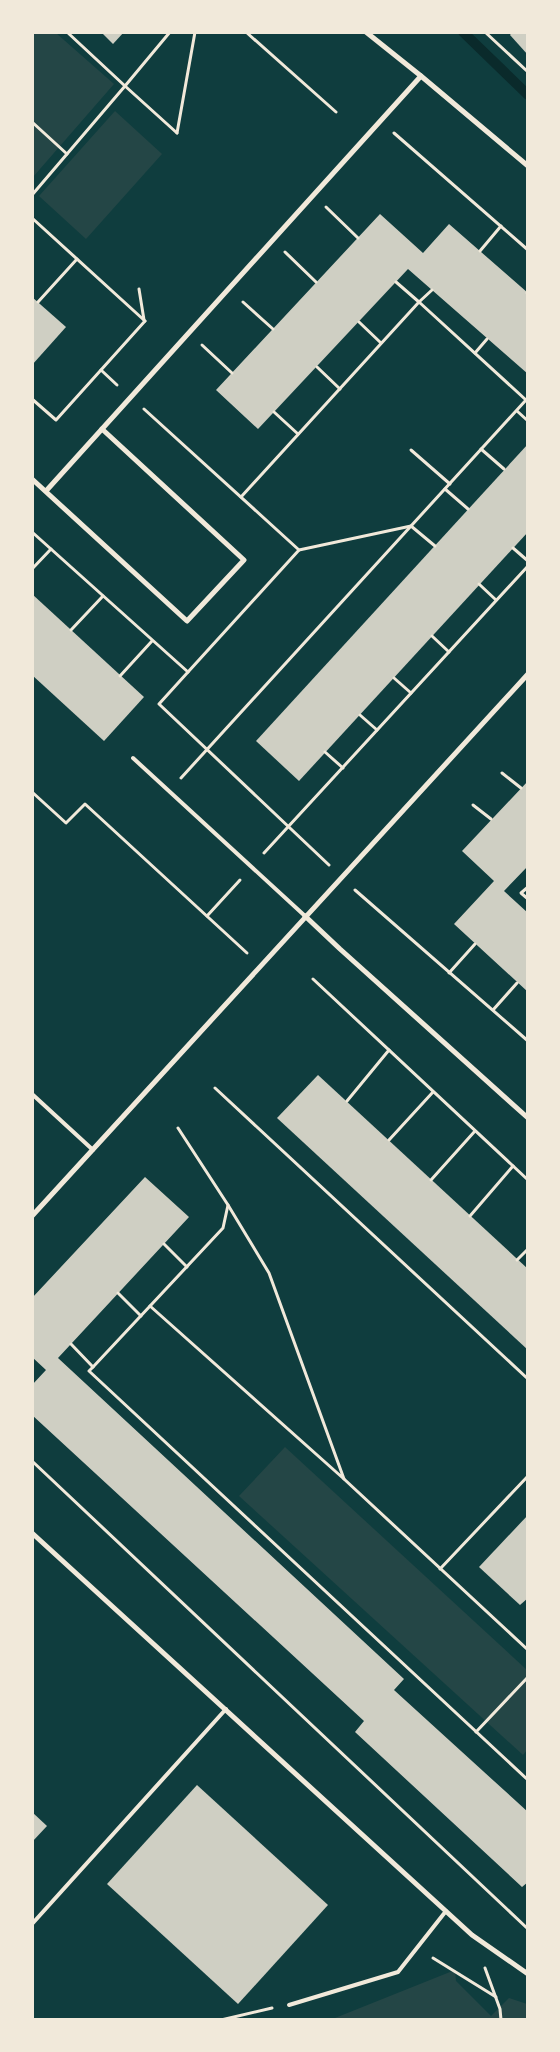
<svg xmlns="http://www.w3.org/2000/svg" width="560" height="2052" viewBox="0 0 560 2052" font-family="Figtree,sans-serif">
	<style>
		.green { fill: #244646 }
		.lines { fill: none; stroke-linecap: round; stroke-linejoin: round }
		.stream { stroke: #0a2a2b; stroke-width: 10 }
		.building { fill: #cfcfc3 }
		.path { stroke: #f1e9da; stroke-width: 3 }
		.service { stroke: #f1e9da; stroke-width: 4 }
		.minor { stroke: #f1e9da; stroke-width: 5 }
	</style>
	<rect width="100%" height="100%" fill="#0f3d3e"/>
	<g class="green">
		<path d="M33 33H56L114 84 33 177Z"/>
		<path d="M115 111 162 154 86 239 39 196Z"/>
		<path d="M285 1447 527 1670V1750L523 1755 239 1496Z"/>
		<path d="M455 1970 456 1981 491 2016 509 1998 527 2004V2019L330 2020Z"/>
	</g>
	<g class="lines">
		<path class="stream" d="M463 32 528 95"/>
	</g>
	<g class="building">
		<path d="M101 32H124L113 44Z"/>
		<path d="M512 32H528V55L510 35Z"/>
		<path d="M380 214 423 253 449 224 528 293V374L408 269 258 429 216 390Z"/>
		<path d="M32 297 66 327 32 365Z"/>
		<path d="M528 444V532L299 781 256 741Z"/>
		<path d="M32 594 144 697 104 741 32 675Z"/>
		<path d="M528 781V866L504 891 528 913V992L454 924 494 881 462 851Z"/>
		<path d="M318 1075 528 1269V1350L277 1118Z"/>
		<path d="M145 1177 189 1217 58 1358 404 1679 394 1690 528 1812V1882L522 1887 355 1732 364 1721 32 1415V1385L46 1370 32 1357V1298Z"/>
		<path d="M528 1515V1598L520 1605 479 1567Z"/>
		<path d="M197 1785 328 1905 238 2004 107 1884Z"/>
		<path d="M32 1812 47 1826 32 1842Z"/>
	</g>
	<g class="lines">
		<g class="path">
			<path d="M170 32 125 86 177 133"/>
			<path d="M246 32 336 112"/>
			<path d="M485 32 528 72"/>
			<path d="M32 122 67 154"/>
			<path d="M177 133 195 32"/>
			<path d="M394 133 528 250"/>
			<path d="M32 195 125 86 67 32"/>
			<path d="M326 207 358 238"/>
			<path d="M32 218 145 321"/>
			<path d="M480 251 501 226"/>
			<path d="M285 252 316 282"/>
			<path d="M396 282 419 302 432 290"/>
			<path d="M139 289 144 320"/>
			<path d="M527 293 528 292"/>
			<path d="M38 302 77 259"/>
			<path d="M243 302 273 329"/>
			<path d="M359 322 381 343"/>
			<path d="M202 345 232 373"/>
			<path d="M475 353 487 339"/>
			<path d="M317 367 340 389"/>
			<path d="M101 370 117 385"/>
			<path d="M32 399 56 420 145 321"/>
			<path d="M517 411 528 421"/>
			<path d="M274 412 298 434"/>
			<path d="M481 449 504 469"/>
			<path d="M411 450 450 484"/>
			<path d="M445 489 468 509"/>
			<path d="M32 532 188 672 299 550 144 409"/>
			<path d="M513 548 528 561"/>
			<path d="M299 550 411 526 435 546"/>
			<path d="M32 569 51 549"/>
			<path d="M479 584 496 600"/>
			<path d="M71 630 103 596"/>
			<path d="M432 636 449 652"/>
			<path d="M188 672 159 704 329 865"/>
			<path d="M120 676 152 641"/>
			<path d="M394 678 411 693"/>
			<path d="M360 715 377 730"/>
			<path d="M325 752 343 768"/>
			<path d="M502 773 521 788"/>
			<path d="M181 778 526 400 419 302 241 497"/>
			<path d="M32 792 66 823 85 804 247 953"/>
			<path d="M473 805 491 819"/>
			<path d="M264 853 528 566"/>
			<path d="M528 887 521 893 528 899"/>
			<path d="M355 890 528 1041"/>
			<path d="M207 916 240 880"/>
			<path d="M449 973 475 944"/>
			<path d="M313 979 528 1180"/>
			<path d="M493 1010 517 983"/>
			<path d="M215 1088 528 1379"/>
			<path d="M347 1101 389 1050"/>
			<path d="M389 1140 433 1092"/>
			<path d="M431 1180 475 1131"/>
			<path d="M470 1216 513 1166"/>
			<path d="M164 1244 187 1267"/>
			<path d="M517 1260 528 1249"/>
			<path d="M118 1293 141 1316"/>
			<path d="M150 1306 344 1479 269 1273 228 1205"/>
			<path d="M71 1344 93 1367 223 1228 228 1205 178 1128"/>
			<path d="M93 1367 89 1371 528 1780"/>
			<path d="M32 1461 528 1929"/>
			<path d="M344 1479 528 1650"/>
			<path d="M440 1569 528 1476"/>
			<path d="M476 1732 528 1677"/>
			<path d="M433 1958 496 1997"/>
			<path d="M485 1968 500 2009 501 2020"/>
			<path d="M221 2020 272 2008"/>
		</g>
		<g class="service">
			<path d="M133 758 305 916"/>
			<path d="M32 1094 93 1150"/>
			<path d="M32 1924 226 1709"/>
			<path d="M289 2005 398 1972 446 1911"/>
		</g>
		<g class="minor">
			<path d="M366 32 421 76 528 166"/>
			<path d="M32 479 187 621 244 560 102 429"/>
			<path d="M46 491 421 76"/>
			<path d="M305 916 340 949 528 1118"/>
			<path d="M32 1216 528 674"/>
			<path d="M32 1533 472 1935 528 1974"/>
		</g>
	</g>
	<rect width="560" height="2052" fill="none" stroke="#f1e9da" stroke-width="68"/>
</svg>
